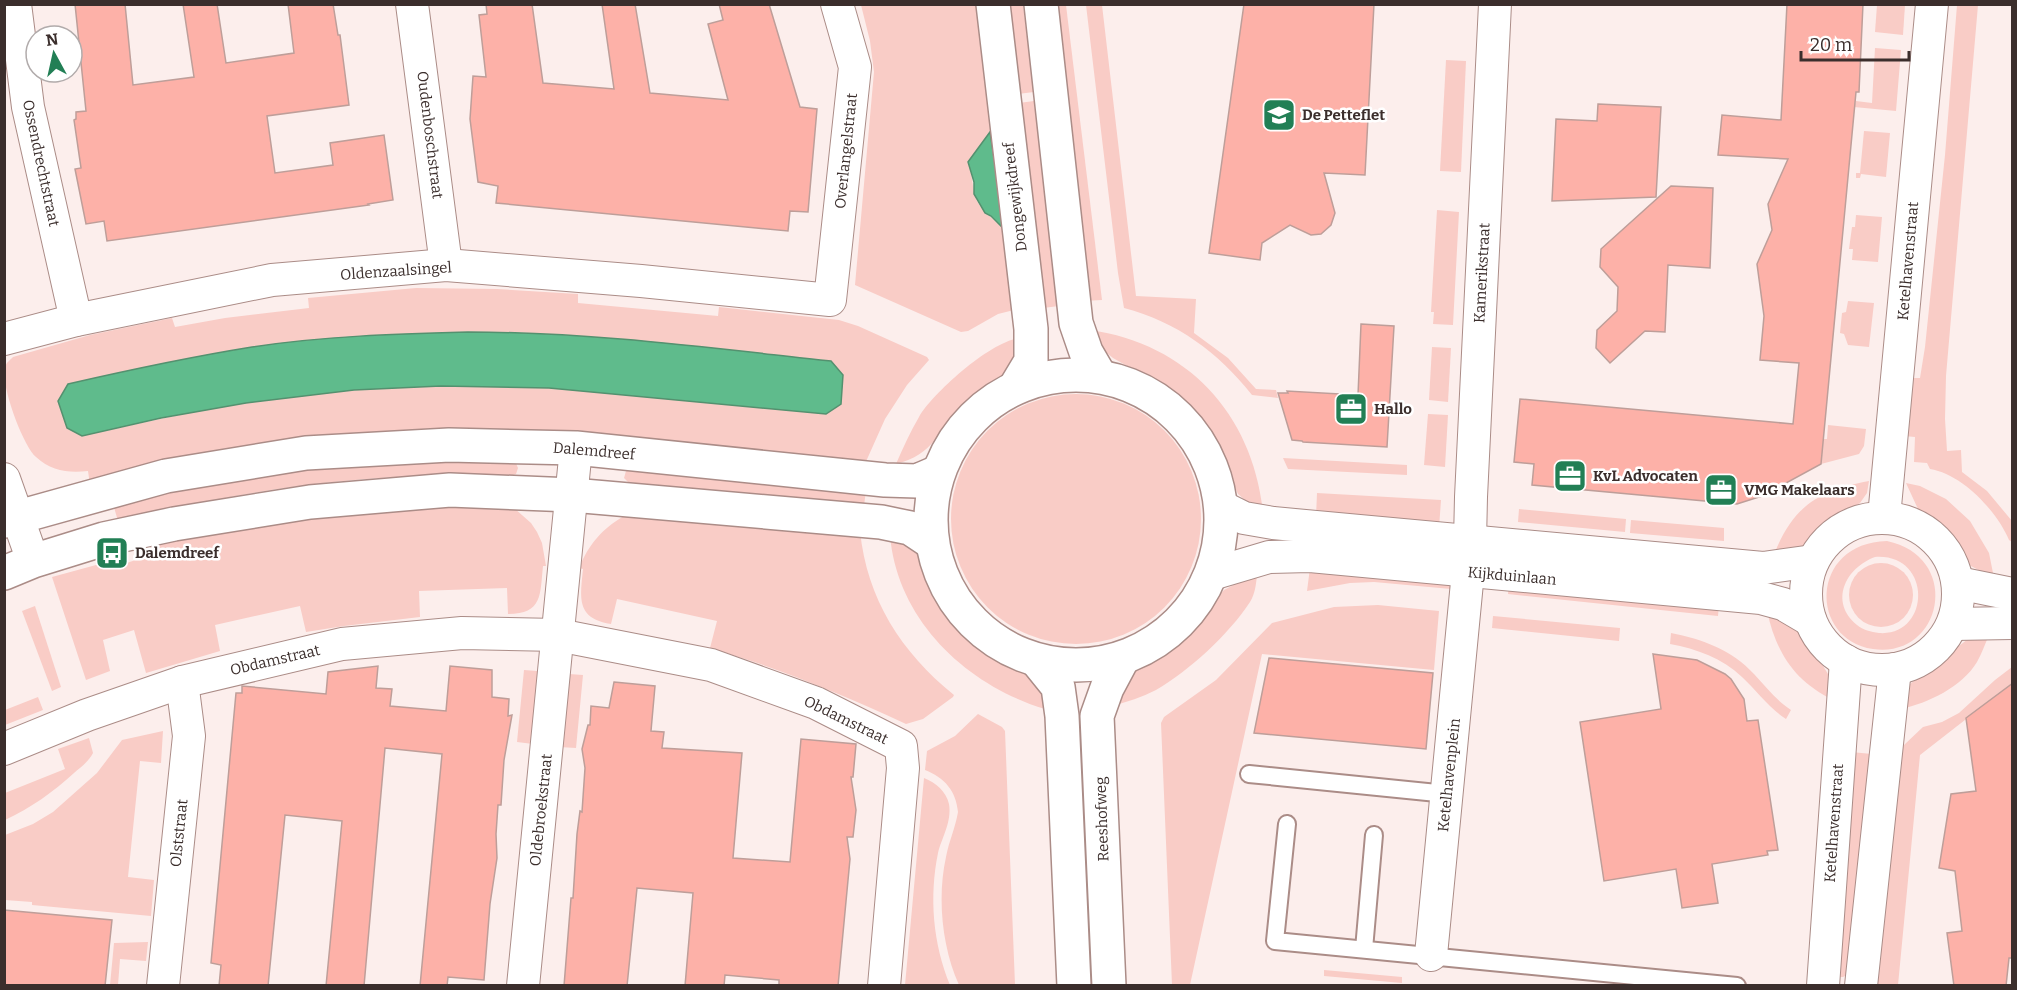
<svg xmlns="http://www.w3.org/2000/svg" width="2017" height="990" viewBox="0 0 2017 990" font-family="Bitter,serif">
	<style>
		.green { fill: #f9ccc6; fill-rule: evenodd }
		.water { fill: #5fbb8c; stroke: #54916f; stroke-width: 1.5 }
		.building { fill: #fdb1a8; stroke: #be9e99; stroke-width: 1.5 }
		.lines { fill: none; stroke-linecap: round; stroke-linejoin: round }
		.lane-casing { stroke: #ab8c87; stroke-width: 20 }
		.street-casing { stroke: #ab8c87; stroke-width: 34 }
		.secondary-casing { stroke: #ab8c87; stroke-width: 36 }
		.lane { stroke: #fff; stroke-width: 16 }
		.street { stroke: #fff; stroke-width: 32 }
		.secondary { stroke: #fff; stroke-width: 33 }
		.labels { text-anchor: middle; stroke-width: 5; stroke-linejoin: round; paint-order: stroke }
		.poi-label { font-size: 15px; font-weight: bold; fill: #3b2e2c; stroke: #fff; text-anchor: start }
		.street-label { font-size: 15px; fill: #3b2e2c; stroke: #fff }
	</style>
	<rect width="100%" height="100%" fill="#fceeec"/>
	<g class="green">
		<path d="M861 5H982L1018 309 998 314 968 331 961 332 855 285 874 72 870 41ZM990 133 1005 229C994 220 976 207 974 192 972 181 972 173 968 162Z"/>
		<path d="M1007 5H1023L1034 92 1018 94Z"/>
		<path d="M1047 5H1066L1102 300 1083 301Z"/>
		<path d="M1086 5H1102L1136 296 1196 299 1194 333 1228 358 1256 389 1276 390 1278 398 1252 395C1218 352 1177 322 1124 308L1118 273Z"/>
		<path d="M1877 5H1905L1903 35 1875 32Z"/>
		<path d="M1957 5H1978L1946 376 1945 419 1947 451 1961 450 1962 472 1987 491 2012 521V542L2009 540C1997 511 1962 474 1930 469L1927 463 1914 462 1915 437 1904 436 1910 378H1920L1925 347 1945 155Z"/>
		<path d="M1875 48 1901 50 1896 111 1854 107 1856 101 1872 103Z"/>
		<path d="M1446 60 1466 61 1461 172 1440 171Z"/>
		<path d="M1034 101 1059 306 1043 308 1019 103Z"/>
		<path d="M1864 131 1890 133 1886 177 1861 174 1860 178H1856V173H1860Z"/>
		<path d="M1437 210 1459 212 1453 325 1433 324 1434 312H1431Z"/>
		<path d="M1856 215 1882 217 1878 262 1852 260 1853 249H1849L1852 227H1855Z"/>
		<path d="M416 288 497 289 578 294V303L718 316 719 307 839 320 858 326 927 357 929 360 907 385 885 419 864 466 584 439 90 485 88 471C68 473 51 471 36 457 23 446 0 384 5 367 6 363 10 360 13 357L90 335 172 318 175 327 225 318 309 308 308 298ZM468 332 530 333 826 414 549 388C448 383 345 387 244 403 189 412 136 424 82 436L67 425 60 404 192 358 254 347 340 337Z"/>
		<path d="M1848 301 1874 303 1869 347 1848 345 1844 334 1840 333 1842 313 1846 312Z"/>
		<path d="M1090 330C1188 344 1252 414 1263 511L1246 501 1238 494 1215 442 1194 412 1166 388 1113 358 1103 350Z"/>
		<path d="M1021 338C1018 348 1015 361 1009 369 999 384 978 392 965 404 940 428 934 455 896 464 903 448 910 432 919 417 933 393 992 340 1021 338Z"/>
		<path d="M1432 347 1451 348 1448 402 1429 400Z"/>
		<circle cx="1076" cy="519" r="125"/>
		<path d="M1428 414 1448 415 1445 467 1424 465Z"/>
		<path d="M1828 425 1866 429 1864 446 1859 454 1821 464 1823 439H1827Z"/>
		<path d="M1283 458 1407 465V475L1288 469Z"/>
		<path d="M379 461H515L518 468 516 474 510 476C483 476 455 475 428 476 324 478 219 496 118 521L113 504 219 480Z"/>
		<path d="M629 469 866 490 864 506 631 485 624 478 626 471Z"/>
		<path d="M1869 481 1867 493 1860 503 1837 518 1809 542 1795 552 1773 557C1792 507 1817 491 1869 481Z"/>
		<path d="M1906 483 1920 486 1946 499 1970 521 1989 553 1994 578 1965 563 1947 535 1918 509Z"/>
		<path d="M1317 493 1441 500 1439 528 1316 517Z"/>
		<path d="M382 503 514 508 531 523 537 532 542 543 546 566H543C540 594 543 614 508 614L507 588 419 591 420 617 344 626 306 632 300 606 215 625 220 651 146 673 134 630 103 640 110 671 86 680 52 577 118 559 120 565 139 559 137 552 144 550 141 540Z"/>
		<path d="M1519 509 1626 519 1625 532 1518 522Z"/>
		<path d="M622 511 860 531C867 599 901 652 954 695L953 697 923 719 906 724C842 694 778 668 710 648L717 621 617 599 611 624C576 618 580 599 583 569L579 568C589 544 602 529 624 516Z"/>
		<path d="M1631 520 1724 528V541L1630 533Z"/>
		<path d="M890 535 911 546 917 554 942 604 965 633 979 645 1021 670 1030 678 1045 696V709C966 685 897 620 890 535Z"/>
		<path d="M1887 541C1963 557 1943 659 1873 649 1809 640 1809 543 1887 541ZM1875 557C1933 553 1931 637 1879 633 1871 632 1863 630 1857 625 1829 602 1845 568 1875 557Z"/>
		<circle cx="1881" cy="595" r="32"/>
		<path d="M1310 568 1453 579 1451 589 1374 582 1350 583 1307 591Z"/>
		<path d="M1257 575C1256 585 1255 594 1250 602 1229 634 1189 671 1156 690 1142 697 1127 702 1112 706L1130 675 1176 641 1224 590 1245 579Z"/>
		<path d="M1509 584 1719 605 1718 616 1508 594Z"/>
		<path d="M1378 605 1439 611 1434 670 1262 654 1190 985H1172L1161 723 1164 717 1216 680 1272 623 1334 607Z"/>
		<path d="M35 606 61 687 52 691 22 611Z"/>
		<path d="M1767 611 1794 625 1808 641 1831 679 1833 700C1794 681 1776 652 1767 611Z"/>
		<path d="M1493 616 1620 628 1619 641 1492 628Z"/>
		<path d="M1671 633C1702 639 1732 650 1754 674 1767 688 1776 700 1791 710L1786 719C1769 708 1757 691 1742 677 1722 658 1697 649 1670 644Z"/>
		<path d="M1989 635C1985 644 1982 653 1977 662 1962 687 1928 703 1901 709L1910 684 1968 639Z"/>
		<path d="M2012 667V696L1997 695 1920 755 1898 985 1870 986 1896 744 1904 745 1923 727 1942 722 1959 713 1995 680Z"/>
		<path d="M524 670 537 671 539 686 533 744 517 742Z"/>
		<path d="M569 674 583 675 576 748 559 747Z"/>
		<path d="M38 697 43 710 5 725V710Z"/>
		<path d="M978 714 1002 727 1005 731 1015 985H959C942 947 937 898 946 857 949 841 955 829 958 812 956 791 945 778 925 770L927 751 955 736Z"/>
		<path d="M163 731 161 763 140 761 128 877 154 880 151 916 32 905V902L5 900V835L33 824 53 812 97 773 122 740Z"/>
		<path d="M89 738 93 753C89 761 81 767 74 773 53 792 31 808 5 820V793L65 769 58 749Z"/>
		<path d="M1851 752 1872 754 1847 975 1843 977H1835Z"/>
		<path d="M924 778C936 783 946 791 949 804 952 822 942 837 938 853 929 897 933 944 950 985H905Z"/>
		<path d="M148 942 146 961 120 959 118 985H110L114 943Z"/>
		<path d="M1324 970 1402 977V983L1324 976Z"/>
	</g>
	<g class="water">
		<path d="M990 132 1005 230 991 216 985 213 974 194V182L968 162Z"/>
		<path d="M468 332C589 332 710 348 831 361L843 375 841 404 826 414 549 388 441 386 354 390 246 403 161 418 82 436 67 428 58 401 68 384C129 370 190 357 252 347 324 336 396 334 468 332Z"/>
	</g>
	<g class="building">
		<path d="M75 4H125L133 85 194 77 183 4H217L226 63 294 53 288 4H333L338 35H340L349 105 267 116 275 173 333 165 330 143 384 135 393 200 368 204 369 205 107 241 104 221 86 224 75 169 81 168 74 120 76 119V112L86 111Z"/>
		<path d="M486 4H532L543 83 614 89 602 4H635L650 93 728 100 708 24 723 20 719 4H769L800 107 817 109 808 212 790 211 788 231 496 203 498 186 478 182 470 119 473 76 486 77 479 15 487 14Z"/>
		<path d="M1244 4H1374L1365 175 1324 173 1335 213 1331 225 1321 234 1311 235 1290 225 1262 243 1260 260 1209 253Z"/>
		<path d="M1787 4H1863L1859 92H1856L1821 464 1762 496 1737 504 1532 485 1534 464 1514 462 1520 399 1793 424 1799 363 1760 360 1764 316 1757 264 1772 230 1768 204 1788 159 1718 155 1722 115 1781 120Z"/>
		<path d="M1598 104 1661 107 1656 197 1552 201 1556 119 1597 121Z"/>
		<path d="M1671 186 1713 188 1710 268 1668 265 1665 332 1645 331 1610 363 1596 348 1597 330 1617 311 1618 287 1600 267 1601 249Z"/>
		<path d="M1361 324 1394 326 1387 447 1303 442 1302 441 1292 440 1278 393H1288L1287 391 1358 395Z"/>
		<path d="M1653 654 1697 660 1725 674 1731 679 1744 699 1747 721 1758 720 1778 850 1767 851 1768 855 1712 864 1718 903 1682 908 1676 869 1604 881 1580 722 1661 709Z"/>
		<path d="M1269 658 1433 673 1426 749 1254 733Z"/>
		<path d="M378 666 376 688 392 689 390 706 446 711 450 666 492 670V697L509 699 508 716 512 715 504 760 501 805H498L496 834 497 858 490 904 484 980 448 977 447 986H420L442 754 385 748 364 986H326L342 821 285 815 268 986H219L221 965 211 963 236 693H242V686L326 694 328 672Z"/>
		<path d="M614 682 655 686 651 731 664 732 662 748 742 753 733 858 790 862 801 739 856 744 853 777H851L856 810 853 837H847L850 859 838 986H779V980L725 975 724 986H685L693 893 637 888 627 986H564L571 898H573L577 834 580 811 582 812 585 768 582 749 588 725H590L591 706 609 708Z"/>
		<path d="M2013 683V958H2009L2006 986H1954L1947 933 1962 931 1955 871 1939 868 1951 794 1976 791 1966 718Z"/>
		<path d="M4 910 112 920 105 986H4Z"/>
	</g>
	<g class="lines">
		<g class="lane-casing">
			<g id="lane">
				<path d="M1249 774 1447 794"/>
				<path d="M1287 824 1275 941 1737 986"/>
				<path d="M1364 949 1374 835"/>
			</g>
		</g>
		<g class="street-casing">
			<g id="street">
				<path d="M15 4 28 107 76 320"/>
				<path d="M412 4 446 265"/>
				<path d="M4 339 76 320 272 280 446 265 641 281 830 300 855 67 837 4"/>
				<path d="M4 479 33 561"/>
				<path d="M1222 507 1244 518 1273 523 1763 568 1813 561"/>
				<path d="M1884 517 1932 4"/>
				<circle cx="1882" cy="594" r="76"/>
				<path d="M1470 541 1471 497 1495 4"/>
				<path d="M1212 574 1269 557 1310 556 1761 598 1783 604 1810 620"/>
				<path d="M1958 583 2012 594"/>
				<path d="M1953 624 2012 623"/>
				<path d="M4 749 87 715 182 682 342 644 462 633 558 635 711 665 816 703 901 746 903 768 884 986"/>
				<path d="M1431 955 1468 572"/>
				<path d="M163 986 189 736 182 682"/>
				<path d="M523 986 576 448"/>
				<path d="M1823 986 1846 661"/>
				<path d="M1861 986 1895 669"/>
			</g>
		</g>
		<g class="secondary-casing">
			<g id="secondary">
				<path d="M993 4 1031 329V361L1016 386"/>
				<path d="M1041 4 1076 323 1086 352 1100 376"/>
				<circle cx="1076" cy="520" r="145"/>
				<path d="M4 521 166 476 306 453 449 445 576 448 885 480 917 481 938 472"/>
				<path d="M4 573 33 561 104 539 174 524 310 502 450 490 572 495 881 522 910 528 931 542"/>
				<path d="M1037 661 1058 687 1062 716 1074 986"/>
				<path d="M1109 986 1097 716 1107 688 1123 658"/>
			</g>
		</g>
		<use href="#lane" class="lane"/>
		<use href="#street" class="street"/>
		<use href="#secondary" class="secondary"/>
	</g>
	<defs>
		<g id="school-square" transform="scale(1.725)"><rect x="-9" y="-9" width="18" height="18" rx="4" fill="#227f55" stroke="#fff"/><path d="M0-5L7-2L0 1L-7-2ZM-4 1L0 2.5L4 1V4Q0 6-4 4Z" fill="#fff"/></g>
		<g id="office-square" transform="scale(1.725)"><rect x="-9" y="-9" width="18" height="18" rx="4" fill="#227f55" stroke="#fff"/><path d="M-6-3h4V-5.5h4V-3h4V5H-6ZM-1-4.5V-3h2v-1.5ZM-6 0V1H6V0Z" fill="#fff"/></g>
		<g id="bus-square" transform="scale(1.725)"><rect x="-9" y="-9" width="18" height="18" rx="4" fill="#227f55" stroke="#fff"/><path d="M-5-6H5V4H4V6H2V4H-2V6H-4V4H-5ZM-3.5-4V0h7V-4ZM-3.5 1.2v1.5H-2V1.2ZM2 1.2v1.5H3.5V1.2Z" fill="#fff"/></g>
	</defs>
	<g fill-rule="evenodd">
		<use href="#school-square" x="1279" y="115"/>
		<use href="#office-square" x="1351" y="409"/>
		<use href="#office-square" x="1570" y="476"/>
		<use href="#office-square" x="1721" y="490"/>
		<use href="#bus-square" x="112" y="553"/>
	</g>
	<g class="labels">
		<g class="poi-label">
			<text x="1302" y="120">De Petteflet</text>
			<text x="1374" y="414">Hallo</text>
			<text x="1593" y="481">KvL Advocaten</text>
			<text x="1744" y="495">VMG Makelaars</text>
			<text x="135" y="558">Dalemdreef</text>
		</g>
		<g class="street-label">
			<text transform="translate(430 135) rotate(83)" y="5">Oudenboschstraat</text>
			<text transform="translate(846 151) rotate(-84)" y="5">Overlangelstraat</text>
			<text transform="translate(41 163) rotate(78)" y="5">Ossendrechtstraat</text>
			<text transform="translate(1015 197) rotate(-97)" y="5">Dongewijkdreef</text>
			<text transform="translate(1908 261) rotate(-85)" y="5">Ketelhavenstraat</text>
			<text transform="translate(396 271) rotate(-4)" y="5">Oldenzaalsingel</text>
			<text transform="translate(1482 273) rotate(-87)" y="5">Kamerikstraat</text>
			<text transform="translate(594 451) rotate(5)" y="5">Dalemdreef</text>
			<text transform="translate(1512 576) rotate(5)" y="5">Kijkduinlaan</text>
			<text transform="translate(275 660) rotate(-13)" y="5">Obdamstraat</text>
			<text transform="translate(846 720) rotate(26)" y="5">Obdamstraat</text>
			<text transform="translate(1449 775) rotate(-84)" y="5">Ketelhavenplein</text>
			<text transform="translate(541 810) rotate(-84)" y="5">Oldebroekstraat</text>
			<text transform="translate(1102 819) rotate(-92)" y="5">Reeshofweg</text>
			<text transform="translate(1834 823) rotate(-86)" y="5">Ketelhavenstraat</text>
			<text transform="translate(179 833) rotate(-84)" y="5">Olststraat</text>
		</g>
	</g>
	<rect width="2017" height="990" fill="none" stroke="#3b2e2c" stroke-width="12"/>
	<g transform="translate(54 54) rotate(352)"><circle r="28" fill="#ffffff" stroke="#b1abab" stroke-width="1.5"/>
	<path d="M0-4.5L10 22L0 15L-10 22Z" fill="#227f55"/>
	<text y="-9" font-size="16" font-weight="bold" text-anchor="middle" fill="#3b2e2c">N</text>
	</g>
	<path d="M1801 51v9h108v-9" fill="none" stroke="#3b2e2c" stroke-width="3"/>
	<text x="1810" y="51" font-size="18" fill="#3b2e2c" stroke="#ffffff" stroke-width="4.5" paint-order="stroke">20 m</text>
</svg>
